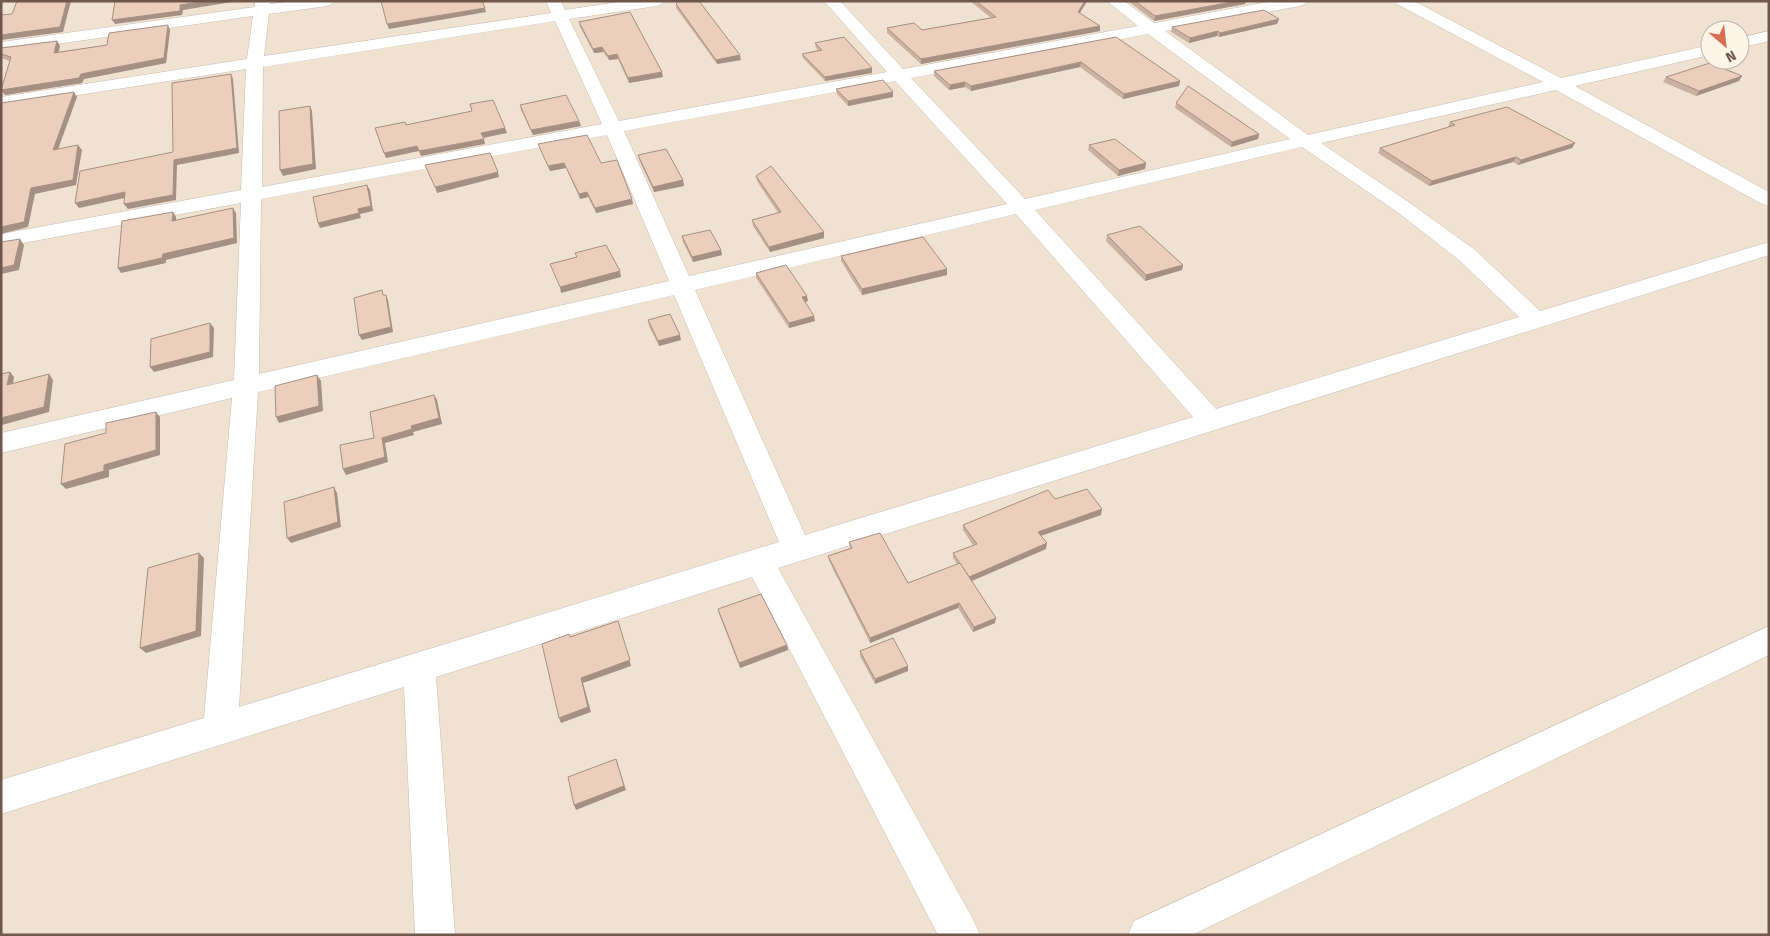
<svg xmlns="http://www.w3.org/2000/svg" width="1770" height="936" viewBox="0 0 1770 936" font-family="'Fira Sans',sans-serif">
	<style>
		.residential { fill: #f0e2d1; fill-rule: evenodd }
		.lines { fill: none; stroke-linecap: round; stroke-linejoin: round }
		.minor-casing { stroke: #ccbaad; stroke-width: 1 }
		.minor { fill: #fff; fill-rule: evenodd }
		.wall { fill: #cbb1a2 }
		.shaded-wall { fill: #a59084 }
		.building { fill: #eccebc; stroke: #a59084 }
	</style>
	<rect width="100%" height="100%" fill="#faf0e2"/>
	<path class="residential" d="M1 1H1769V935H1ZM1710 30H1740V60H1710Z"/>
	<g class="lines">
		<g class="minor-casing">
			<g id="minor">
				<path d="M255 1H271L270 4 293 1H334L332 4 327 6 269 14 264 56 551 13 546 1H561L565 10 625 1H664L662 4 657 6 569 19 619 121 887 72 824 1H840L903 69 1138 26 1107 1H1124L1154 23 1274 1H1307L1305 4 1300 6 1165 31 1308 135 1543 82 1397 4 1395 1H1414L1561 78 1710 45V55L1575 86 1769 192V206L1762 204 1556 90 1321 143 1410 203 1475 250 1540 311 1769 242V255L778 568 974 921 980 935H938L752 577 436 677 455 935H415L404 687 1 814V780L204 718 232 398 1 453V433L234 380 241 203 1 247V234L241 190 246 69 1 107V97L247 59 253 16 1 52V42L255 7ZM555 21 602 124 262 187 263 67ZM1148 34 1290 139 1025 199 911 78ZM895 81 1007 204 689 276 624 131ZM607 135 669 281 259 374 261 199ZM1302 147 1396 211 1459 260 1519 317 1216 409 1035 210ZM1016 214 1193 417 805 535 695 290ZM674 295 779 542 239 707 258 392Z"/>
				<path d="M1769 31V41L1740 48V38Z"/>
				<path d="M1769 626V655L1192 935H1128L1134 921Z"/>
			</g>
		</g>
		<use href="#minor" class="minor"/>
	</g>
	<g class="wall">
		<path d="M970 1H1087L1080 13 1100 26V31L921 64 887 33V28L922 30 991 18Z"/>
		<path d="M1128 1H1246L1245 4 1154 21Z"/>
		<path d="M676 4 741 60 717 64 676 8Z"/>
		<path d="M1279 19 1277 24 1219 37 1217 36 1189 43 1171 32 1172 27Z"/>
		<path d="M579 22 663 77 629 83 618 59 609 60 603 52 594 53 580 27Z"/>
		<path d="M170 30 166 63 84 79 82 83 5 95 1 90 10 61 1 58V48L57 41 60 46 58 52 107 45Z"/>
		<path d="M1116 37 1180 81 1179 86 1123 99 1080 67 971 91 965 87 949 90 934 76V71Z"/>
		<path d="M815 43 872 68V73L825 81 803 58 802 54 818 50 816 48Z"/>
		<path d="M1742 76 1739 81 1696 96 1663 82 1666 77Z"/>
		<path d="M836 89 893 97 848 106 837 94Z"/>
		<path d="M1176 103 1259 134 1258 139 1231 147 1175 108Z"/>
		<path d="M520 105 579 121 581 126 533 135 521 110Z"/>
		<path d="M1450 122 1575 143 1572 148 1518 165 1513 162 1429 186 1378 153 1380 148 1448 127Z"/>
		<path d="M538 144 601 163 633 204 596 213 588 197 580 199 566 168 550 171 540 149Z"/>
		<path d="M1089 145 1146 163 1145 169 1118 176 1088 150Z"/>
		<path d="M638 155 683 180 684 186 654 192 639 160Z"/>
		<path d="M756 176 824 232V238L770 252 753 226 752 220 778 213 757 181Z"/>
		<path d="M1107 235 1183 265 1182 270 1145 281 1106 241Z"/>
		<path d="M682 236 721 250 722 255 693 262 683 242Z"/>
		<path d="M841 256 947 269V275L862 295 841 261Z"/>
		<path d="M756 273 808 301 805 302 815 321 789 328 756 278Z"/>
		<path d="M648 320 681 340 659 346 649 326Z"/>
		<path d="M1055 499 1101 515 1041 536 1046 549 972 581 995 623 973 632 958 608 870 643 829 561 828 556 850 548 849 542 908 583 957 564 953 558V553L973 545 963 530V525Z"/>
		<path d="M718 609 787 645 788 650 740 668 719 614Z"/>
		<path d="M860 651 908 666V671L875 684 860 656Z"/>
	</g>
	<g class="shaded-wall">
		<path d="M67 1H71L63 32 1 40V35Z"/>
		<path d="M206 1H238L183 10 182 15 115 24 112 20 180 5Z"/>
		<path d="M1085 1H1087L1078 16V12Z"/>
		<path d="M1238 1H1246L1245 4 1154 21 1155 16Z"/>
		<path d="M485 8 486 12 389 29 387 24Z"/>
		<path d="M1279 19 1277 24 1219 37 1220 33Z"/>
		<path d="M168 25 170 30 166 63 84 79 82 83 5 95 1 90 81 74Z"/>
		<path d="M1100 26V31L921 64V59Z"/>
		<path d="M1218 31 1217 36 1189 43 1190 38Z"/>
		<path d="M57 41 60 46 57 58 54 53Z"/>
		<path d="M602 47 603 52 594 53 593 49Z"/>
		<path d="M617 54 618 59 609 60 608 56Z"/>
		<path d="M740 55 741 60 717 64 716 60Z"/>
		<path d="M1081 62 1080 67 971 91V86Z"/>
		<path d="M872 68V73L825 81V77Z"/>
		<path d="M662 72 663 77 629 83 628 78Z"/>
		<path d="M231 74 233 79 239 153 177 165 176 200 128 209 124 204 174 160Z"/>
		<path d="M1742 76 1739 81 1696 96 1699 91Z"/>
		<path d="M1180 81 1179 86 1123 99 1124 94Z"/>
		<path d="M965 82V87L949 90 950 85Z"/>
		<path d="M74 92 77 97 56 155 53 150Z"/>
		<path d="M893 92V97L848 106V101Z"/>
		<path d="M310 106 312 111 316 169 283 176 280 170Z"/>
		<path d="M579 121 581 126 533 135 531 130Z"/>
		<path d="M505 128 507 133 483 138 481 133Z"/>
		<path d="M1259 134 1258 139 1231 147 1232 142Z"/>
		<path d="M484 139 485 144 421 156 419 151Z"/>
		<path d="M1575 143 1572 148 1518 165 1521 160Z"/>
		<path d="M78 145 82 150 76 185 35 194 28 227 1 234V227L31 188Z"/>
		<path d="M417 146 419 151 386 158 384 153Z"/>
		<path d="M1516 157 1513 162 1429 186 1432 181Z"/>
		<path d="M564 163 566 168 550 171 548 166Z"/>
		<path d="M1146 163 1145 169 1118 176 1119 170Z"/>
		<path d="M498 172 499 177 437 193 435 187Z"/>
		<path d="M683 180 684 186 654 192 653 187Z"/>
		<path d="M367 185 370 190 373 211 360 214 361 218 320 228 318 223Z"/>
		<path d="M125 192 129 197 79 208 75 203Z"/>
		<path d="M587 192 588 197 580 199 579 194Z"/>
		<path d="M632 199 633 204 596 213 595 208Z"/>
		<path d="M233 208 236 213 237 243 166 260V263L121 273 118 268Z"/>
		<path d="M173 212 176 217V226L172 221Z"/>
		<path d="M824 232V238L770 252 769 247Z"/>
		<path d="M20 239 24 245 19 270 1 274V268Z"/>
		<path d="M721 250 722 255 693 262 692 257Z"/>
		<path d="M1183 265 1182 270 1145 281 1146 275Z"/>
		<path d="M947 269V275L862 295V289Z"/>
		<path d="M620 271 621 277 561 293 560 287Z"/>
		<path d="M386 295 388 300 393 332 362 340 359 335Z"/>
		<path d="M807 296 808 301 803 303 802 297Z"/>
		<path d="M814 316 815 321 789 328V323Z"/>
		<path d="M210 323 214 328 213 357 154 372 150 367Z"/>
		<path d="M680 335 681 340 659 346 658 341Z"/>
		<path d="M10 372 14 377 12 390 7 385Z"/>
		<path d="M49 374 53 380 49 412 2 425 1 428V418Z"/>
		<path d="M317 375 321 381 323 411 279 423 276 417Z"/>
		<path d="M434 395 437 400 442 424 413 432 414 435 385 443 388 462 346 475 343 469 382 438 411 426Z"/>
		<path d="M156 412 160 417V455L109 470V477L66 489 61 484 104 465Z"/>
		<path d="M334 487 337 493 341 527 291 543 287 538Z"/>
		<path d="M1102 509 1101 515 1037 537 1038 532Z"/>
		<path d="M1047 543 1046 549 969 582V577Z"/>
		<path d="M199 553 204 558 201 636 146 653 140 648Z"/>
		<path d="M959 603 958 608 870 643V638Z"/>
		<path d="M996 618 995 623 973 632 974 627Z"/>
		<path d="M618 621 631 666 583 683 591 712 561 723 559 718 581 678Z"/>
		<path d="M787 645 788 650 740 668 739 663Z"/>
		<path d="M908 666V671L875 684V679Z"/>
		<path d="M616 759 626 790 576 810 574 805Z"/>
	</g>
	<g class="building">
		<path d="M17 1H67L60 27 1 35V15L12 14Z"/>
		<path d="M115 1H206L180 5V11L112 20Z"/>
		<path d="M381 1H482L485 8 387 24Z"/>
		<path d="M679 1H699L740 55 716 60 676 4Z"/>
		<path d="M976 1H1085L1078 12 1100 26 921 59 887 28 914 23 922 30 996 17Z"/>
		<path d="M1135 1H1238L1155 16Z"/>
		<path d="M1264 10 1279 19 1220 33 1218 31 1190 38 1172 27Z"/>
		<path d="M630 12 662 72 628 78 617 54 608 56 602 47 593 49 579 22Z"/>
		<path d="M168 25 164 58 81 74 79 78 1 90 11 57 1 54V48L57 41 54 53 107 45 109 33Z"/>
		<path d="M844 37 872 68 825 77 802 54 822 50 815 43Z"/>
		<path d="M1116 37 1180 81 1124 94 1081 62 971 86 965 82 950 85 934 71Z"/>
		<path d="M1710 63 1742 76 1699 91 1666 77Z"/>
		<path d="M231 74 237 148 174 160 173 195 124 204 125 192 75 203 80 171 173 152 172 83Z"/>
		<path d="M883 80 893 92 848 101 836 89Z"/>
		<path d="M1188 86 1259 134 1232 142 1176 103Z"/>
		<path d="M74 92 53 150 78 145 73 180 31 188 24 222 1 227V103Z"/>
		<path d="M566 95 579 121 531 130 520 105Z"/>
		<path d="M493 100 505 128 481 133 484 139 419 151 417 146 384 153 375 128 405 122 406 125 472 111 470 104Z"/>
		<path d="M310 106 313 164 280 170 279 111Z"/>
		<path d="M1507 107 1575 143 1521 160 1516 157 1432 181 1380 148 1455 125 1450 122Z"/>
		<path d="M587 135 601 163 617 160 632 199 595 208 587 192 579 194 564 163 548 166 538 144Z"/>
		<path d="M1115 139 1146 163 1119 170 1089 145Z"/>
		<path d="M666 149 683 180 653 187 638 155Z"/>
		<path d="M490 153 498 172 435 187 425 165Z"/>
		<path d="M771 166 824 232 769 247 752 220 781 212 756 176Z"/>
		<path d="M367 185 371 206 358 209 359 213 318 223 313 197Z"/>
		<path d="M233 208 234 238 163 254 162 258 118 268 122 221 173 212 172 221Z"/>
		<path d="M1140 226 1183 265 1146 275 1107 235Z"/>
		<path d="M710 230 721 250 692 257 682 236Z"/>
		<path d="M923 237 947 269 862 289 841 256Z"/>
		<path d="M20 239 14 265 1 268V242Z"/>
		<path d="M606 245 620 271 560 287 550 264 577 257 575 253Z"/>
		<path d="M786 265 807 296 802 297 814 316 789 323 756 273Z"/>
		<path d="M382 290 383 295H386L391 327 359 335 354 298Z"/>
		<path d="M670 314 680 335 658 341 648 320Z"/>
		<path d="M210 323V352L150 367 151 339Z"/>
		<path d="M10 372 7 385 49 374 44 407 1 418V374Z"/>
		<path d="M317 375 319 406 276 417 275 386Z"/>
		<path d="M434 395 439 418 411 426 412 429 382 438 385 457 343 469 340 445 374 438 370 412Z"/>
		<path d="M156 412V450L104 465V471L61 484 65 444 106 433V423Z"/>
		<path d="M334 487 338 522 287 538 284 502Z"/>
		<path d="M1087 489 1102 509 1038 532 1047 543 969 577 953 553 977 544 963 525 1048 490 1055 499Z"/>
		<path d="M880 533 908 583 960 563 996 618 974 627 959 603 870 638 828 556 852 548 849 542Z"/>
		<path d="M199 553 196 631 140 648 148 568Z"/>
		<path d="M761 594 787 645 739 663 718 609Z"/>
		<path d="M618 621 630 660 581 678 588 707 559 718 542 644 569 634 570 637Z"/>
		<path d="M893 638 908 666 875 679 860 651Z"/>
		<path d="M616 759 624 786 574 805 568 777Z"/>
	</g>
	<rect width="1770" height="936" fill="none" stroke="#6f574b" stroke-width="5"/>
	<g transform="translate(1725 45) rotate(152)"><circle r="24" fill="#fdf4e8" stroke="#c4b5a9"/>
	<path d="M0-4L9 19L0 12L-9 19Z" fill="#d96d52"/>
	<text y="-8" font-size="14" font-weight="bold" text-anchor="middle" fill="#6f574b">N</text>
	</g>
</svg>
